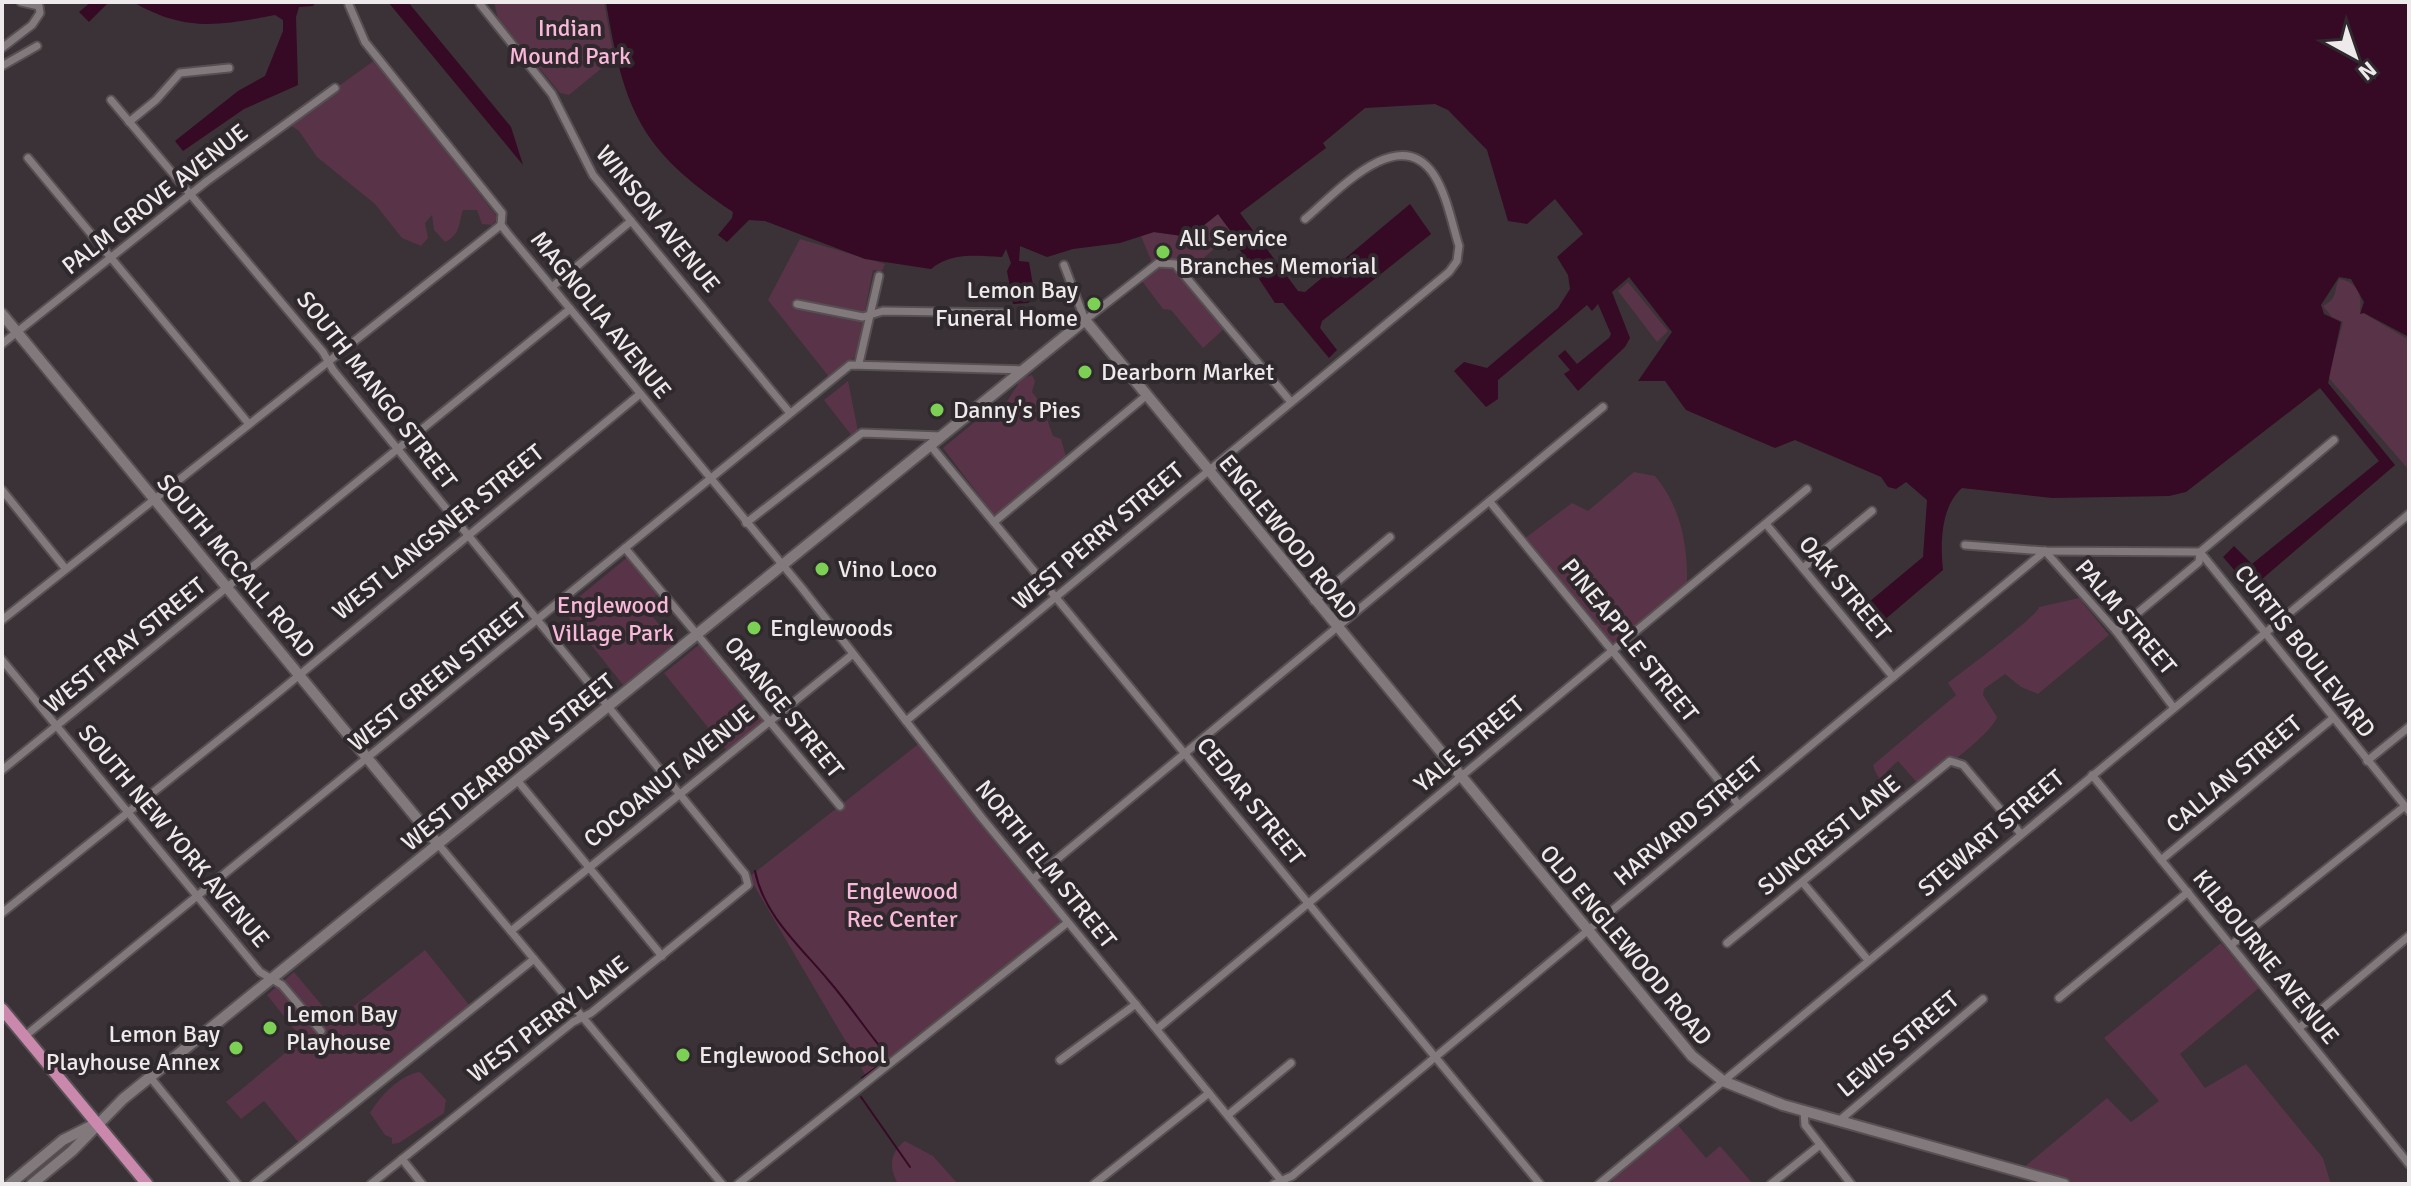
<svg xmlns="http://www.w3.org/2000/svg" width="2411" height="1186" viewBox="0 0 2411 1186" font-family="Signika,sans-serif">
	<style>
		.green { fill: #593348 }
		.water { fill: #360925 }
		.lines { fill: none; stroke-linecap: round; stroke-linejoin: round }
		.stream { stroke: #360925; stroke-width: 2 }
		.street-casing { stroke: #565053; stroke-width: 11 }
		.secondary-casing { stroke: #565053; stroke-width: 14 }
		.primary-casing { stroke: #565053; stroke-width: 15 }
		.street { stroke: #82797d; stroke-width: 7 }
		.secondary { stroke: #82797d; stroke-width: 10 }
		.primary { stroke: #ca88ac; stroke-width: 11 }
		.poi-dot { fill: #7cd154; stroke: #2f282c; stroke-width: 3 }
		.labels { text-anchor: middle; stroke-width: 8; stroke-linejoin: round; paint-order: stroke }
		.park-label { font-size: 24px; fill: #f9b7d9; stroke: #2f282c }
		.street-label { font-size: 24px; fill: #eee9eb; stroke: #2f282c }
		.poi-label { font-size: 24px; fill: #eee9eb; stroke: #2f282c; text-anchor: start }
	</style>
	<rect width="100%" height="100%" fill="#3a3236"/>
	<g class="green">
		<path d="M494 2H604L614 58 569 95 560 93 498 19Z"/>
		<path d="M375 60 498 218 492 225 482 224 477 210H463C458 225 461 234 445 242L434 230 432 215 425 223 428 238 421 246 402 238 375 204 317 157 299 131 287 123Z"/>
		<path d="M1218 214 1232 233 1183 276 1225 328 1203 348 1171 310 1163 309 1139 277 1153 265 1141 236 1154 232 1189 237Z"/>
		<path d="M800 239 885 264 882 271 873 270 856 356 830 378 768 300Z"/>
		<path d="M2339 279C2356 281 2363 295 2360 311L2409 340V470L2328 377 2343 322 2332 317 2323 306C2339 298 2333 291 2339 279Z"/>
		<path d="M1628 282 1668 331 1657 342 1618 291Z"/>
		<path d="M1032 375 1035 381 1032 392 1042 405 1053 436 1061 439 1067 460 994 515 943 448 999 402 1004 406 1022 378Z"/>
		<path d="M848 381 858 431 852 436 824 400Z"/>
		<path d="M1634 472 1655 476C1681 507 1688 545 1687 585L1612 644 1524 539 1572 503 1588 511Z"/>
		<path d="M629 556 659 593 644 606 675 644 624 686 563 610Z"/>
		<path d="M2079 598 2109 635 2038 694 2021 687 2005 674 1984 689 1983 695 1997 717C1993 733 1937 773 1921 787L1898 761 1886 772 1910 800 1905 801C1892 789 1878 784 1873 765L1956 695 1948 683C1963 671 2038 616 2039 607Z"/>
		<path d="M700 644 763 721 727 751 664 673Z"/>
		<path d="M921 742 1067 923 869 1081 749 877Z"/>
		<path d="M2221 943 2259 988 2180 1054 2205 1088 2246 1064 2323 1158 2331 1184H2079L2023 1168 2107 1098 2131 1122 2159 1101 2104 1038Z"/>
		<path d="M425 950 470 1006 299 1143 264 1101 241 1119 226 1102 302 1039 267 995 294 972 335 1021Z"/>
		<path d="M420 1072 446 1100 444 1113 399 1143 392 1144V1138L385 1135 370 1113C379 1097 401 1074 420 1072Z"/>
		<path d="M1676 1123 1706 1158 1720 1146 1753 1184H1614L1610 1179Z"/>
		<path d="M905 1141 933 1156 958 1184H898C889 1168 889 1153 905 1141Z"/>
	</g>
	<g class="water">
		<path d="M91 2H109L89 22 79 12Z"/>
		<path d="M133 2H316L313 6 299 7 296 17 298 85 244 109 183 151 175 141 238 91 265 76 283 31V20L275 15C218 26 185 32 133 2Z"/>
		<path d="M388 2H408L511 127 523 165Z"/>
		<path d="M606 2H2409V337L2364 313 2360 314 2364 302 2351 279 2339 277 2321 305 2324 314 2341 322 2328 383 2395 465 2261 580 2275 599 2266 607 2223 557 2234 546 2252 564 2379 461 2320 388 2186 492 2169 496 2052 498 1962 488C1941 506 1940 543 1943 570L1869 633 1857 618V612L1923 557 1927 500 1906 482 1896 489 1888 487 1881 477 1795 440 1775 448 1686 410 1665 381H1638L1672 332 1629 277 1612 292 1630 338 1625 347 1578 391 1564 374 1570 370 1558 356 1565 350 1577 364 1609 338 1611 334 1598 304 1592 311 1587 305 1498 380V399L1486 407 1454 371 1464 362 1487 368 1558 308 1570 289 1568 275 1557 257 1583 234 1555 199 1527 224 1508 221 1487 150 1448 110 1435 104 1365 108 1323 143 1326 148 1240 213 1298 291 1305 292 1410 204 1431 234 1322 321 1320 328 1337 350 1329 358 1283 303H1275L1236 244 1229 251 1223 244 1232 233 1218 214 1189 237 1154 232 1120 243 1073 249 1047 257 1020 246 1019 261 1029 262 1035 297 1028 303 1013 304 1007 271 1011 263 1006 249 1002 257C976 256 952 252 931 269L865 259 765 221 749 220 727 242 718 235 732 218 733 212C640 150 624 110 606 2Z"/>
	</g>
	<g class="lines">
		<g class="stream">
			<path d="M755 871C764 916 801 947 829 981 849 1004 866 1030 886 1054L878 1066 862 1078"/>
			<path d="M861 1097 910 1167"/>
		</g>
		<g class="street-casing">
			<g id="street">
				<path d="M480 4 552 94 593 175 790 413"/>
				<path d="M349 5 365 42 502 213 501 225 508 234 801 587 982 818 1284 1184"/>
				<path d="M2 48 32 25 40 13 39 6 21 2"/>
				<path d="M2 66 37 46"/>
				<path d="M111 100 323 352 333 370 745 874 748 885 591 1013 573 1022 371 1184"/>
				<path d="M129 122 156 100 180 73 229 68"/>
				<path d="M28 158 249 424"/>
				<path d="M1064 265 1085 320 1158 263 1175 264 1291 402"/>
				<path d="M552 287 631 221"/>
				<path d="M797 304 863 317 883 311 1008 313"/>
				<path d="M2 344 207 181 335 88"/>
				<path d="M859 363 879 276"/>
				<path d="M930 445 1540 1184"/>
				<path d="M2 490 65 568"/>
				<path d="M1490 502 1739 805"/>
				<path d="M994 522 1147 395"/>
				<path d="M746 523 862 433 941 436"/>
				<path d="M1766 524 1893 677"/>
				<path d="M1965 545 2045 551 2200 552 2409 811"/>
				<path d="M625 548 840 806"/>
				<path d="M1803 568 1872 511"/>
				<path d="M1314 601 1390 537"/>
				<path d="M2 620 501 225"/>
				<path d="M2116 631 2199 562 2200 552 2334 440"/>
				<path d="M2 660 260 972 282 985 321 1031"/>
				<path d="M906 721 1449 272 1457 261 1459 246C1452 224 1447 195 1434 175 1399 121 1335 194 1305 219"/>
				<path d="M2367 761 2409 727"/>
				<path d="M2 770 570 309"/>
				<path d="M2092 775 2409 1164"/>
				<path d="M517 780 662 956"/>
				<path d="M438 844 722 1184"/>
				<path d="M2161 860 2332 719"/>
				<path d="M1033 879 1603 407"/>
				<path d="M1803 883 1868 960"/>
				<path d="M2 913 280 691 640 394"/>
				<path d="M511 931 853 654"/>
				<path d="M1727 943 1950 761 1963 765 2021 834"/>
				<path d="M2231 945 2405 806"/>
				<path d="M2059 998 2188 892"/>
				<path d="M2299 1028 2409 936"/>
				<path d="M1157 1029 1807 489"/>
				<path d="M25 1036 850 365 1023 370"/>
				<path d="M1060 1060 1136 1004"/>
				<path d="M150 1077 237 1184"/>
				<path d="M1804 1111 1805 1125 1851 1184"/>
				<path d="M1228 1115 1291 1063"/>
				<path d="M1840 1120 1983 999"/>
				<path d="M402 1159 422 1184"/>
				<path d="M254 1184 534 959"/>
				<path d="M738 1184 1067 923"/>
				<path d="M1094 1184 1209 1093"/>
				<path d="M1274 1184 1292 1176 2045 551 2116 631 2174 708"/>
				<path d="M1599 1184 2409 514"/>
				<path d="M1771 1184 1820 1145"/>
			</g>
		</g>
		<g class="secondary-casing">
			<g id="secondary">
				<path d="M2 314 438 844"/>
				<path d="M10 1184 63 1140 91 1126"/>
				<path d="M32 1184 72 1151 123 1099 1085 320 1692 1056 1723 1081 1783 1105 2064 1184"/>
			</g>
		</g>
		<g class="primary-casing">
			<path id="primary" d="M2 1009 147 1184"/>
		</g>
		<use href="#street" class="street"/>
		<use href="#secondary" class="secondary"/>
		<use href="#primary" class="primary"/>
	</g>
	<g class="poi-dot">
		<circle cx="1163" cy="252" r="8"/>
		<circle cx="1094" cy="304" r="8"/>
		<circle cx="1085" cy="372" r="8"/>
		<circle cx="937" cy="410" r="8"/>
		<circle cx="822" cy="569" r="8"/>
		<circle cx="754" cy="628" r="8"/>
		<circle cx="270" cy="1028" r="8"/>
		<circle cx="236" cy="1048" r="8"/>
		<circle cx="683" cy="1055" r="8"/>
	</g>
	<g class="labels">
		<g class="park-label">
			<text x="570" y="36">Indian<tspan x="570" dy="28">Mound Park</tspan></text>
			<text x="613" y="613">Englewood<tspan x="613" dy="28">Village Park</tspan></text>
			<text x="902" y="899">Englewood<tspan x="902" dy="28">Rec Center</tspan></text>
		</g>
		<g class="street-label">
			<text transform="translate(155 199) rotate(-38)" y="8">PALM GROVE AVENUE</text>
			<text transform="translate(658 219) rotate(51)" y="8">WINSON AVENUE</text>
			<text transform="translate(601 315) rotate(51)" y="8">MAGNOLIA AVENUE</text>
			<text transform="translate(377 390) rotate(52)" y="8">SOUTH MANGO STREET</text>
			<text transform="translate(438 532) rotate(-39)" y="8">WEST LANGSNER STREET</text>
			<text transform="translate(1098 536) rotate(-40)" y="8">WEST PERRY STREET</text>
			<text transform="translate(1288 537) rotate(51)" y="8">ENGLEWOOD ROAD</text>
			<text transform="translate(236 566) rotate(50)" y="8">SOUTH MCCALL ROAD</text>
			<text transform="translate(1845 588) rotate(50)" y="8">OAK STREET</text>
			<text transform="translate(2126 617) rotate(50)" y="8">PALM STREET</text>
			<text transform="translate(1630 640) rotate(51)" y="8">PINEAPPLE STREET</text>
			<text transform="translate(125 645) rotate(-39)" y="8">WEST FRAY STREET</text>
			<text transform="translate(2305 651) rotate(52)" y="8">CURTIS BOULEVARD</text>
			<text transform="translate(437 677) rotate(-39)" y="8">WEST GREEN STREET</text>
			<text transform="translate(784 707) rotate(51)" y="8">ORANGE STREET</text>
			<text transform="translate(1469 744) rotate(-40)" y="8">YALE STREET</text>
			<text transform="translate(508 762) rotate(-39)" y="8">WEST DEARBORN STREET</text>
			<text transform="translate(2234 774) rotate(-40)" y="8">CALLAN STREET</text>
			<text transform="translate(669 776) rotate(-39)" y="8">COCOANUT AVENUE</text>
			<text transform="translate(1251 801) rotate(51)" y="8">CEDAR STREET</text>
			<text transform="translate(1688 821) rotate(-40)" y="8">HARVARD STREET</text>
			<text transform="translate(1991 833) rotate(-40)" y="8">STEWART STREET</text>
			<text transform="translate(1829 835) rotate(-39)" y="8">SUNCREST LANE</text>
			<text transform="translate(174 836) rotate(50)" y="8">SOUTH NEW YORK AVENUE</text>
			<text transform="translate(1046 864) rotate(51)" y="8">NORTH ELM STREET</text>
			<text transform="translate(1626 945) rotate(50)" y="8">OLD ENGLEWOOD ROAD</text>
			<text transform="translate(2266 957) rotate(51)" y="8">KILBOURNE AVENUE</text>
			<text transform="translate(548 1019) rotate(-37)" y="8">WEST PERRY LANE</text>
			<text transform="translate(1898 1044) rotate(-40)" y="8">LEWIS STREET</text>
		</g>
		<g class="poi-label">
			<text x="1179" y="246">All Service<tspan x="1179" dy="28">Branches Memorial</tspan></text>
			<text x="1078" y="298" text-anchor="end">Lemon Bay<tspan x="1078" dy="28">Funeral Home</tspan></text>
			<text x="1101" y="380">Dearborn Market</text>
			<text x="953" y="418">Danny's Pies</text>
			<text x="838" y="577">Vino Loco</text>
			<text x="770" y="636">Englewoods</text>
			<text x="286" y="1022">Lemon Bay<tspan x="286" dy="28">Playhouse</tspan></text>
			<text x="220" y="1042" text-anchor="end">Lemon Bay<tspan x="220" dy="28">Playhouse Annex</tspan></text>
			<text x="699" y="1063">Englewood School</text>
		</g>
	</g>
	<rect width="2411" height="1186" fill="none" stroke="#eee9eb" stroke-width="8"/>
	<g transform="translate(2355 56) rotate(140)" stroke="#2f282c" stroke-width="6" paint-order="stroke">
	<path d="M0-6L14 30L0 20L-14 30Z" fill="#eee9eb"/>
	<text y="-12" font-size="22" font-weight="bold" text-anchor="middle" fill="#eee9eb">N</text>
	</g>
</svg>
